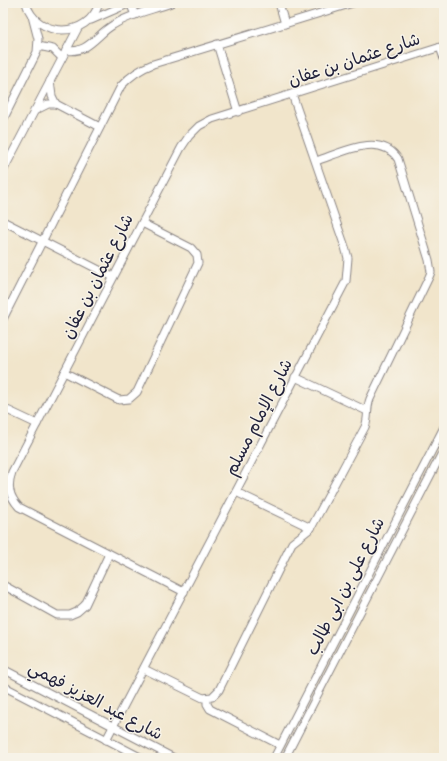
<svg xmlns="http://www.w3.org/2000/svg" width="447" height="761" viewBox="0 0 447 761" font-family="Itim,'Playpen Sans Arabic',sans-serif">
	<style>
		.lines { fill: none; stroke-linecap: round; stroke-linejoin: round }
		.minor-casing { stroke: #8a8483; stroke-width: 9 }
		.minor { stroke: #fff; stroke-width: 7 }
		.labels { text-anchor: middle; stroke-width: 3; stroke-linejoin: round; paint-order: stroke }
		.street-label { font-size: 17px; fill: #22223b; stroke: #f7f3e8 }
	</style>
	<rect width="100%" height="100%" fill="#f7f3e8"/>
	<filter id="ink" filterUnits="userSpaceOnUse"><feTurbulence type="fractalNoise" baseFrequency=".025" numOctaves="2"/><feDisplacementMap in="SourceGraphic" scale="8" xChannelSelector="R" yChannelSelector="G"/><feConvolveMatrix kernelMatrix="1 2 1 2 8 2 1 2 1" color-interpolation-filters="sRGB"/></filter>
	<filter id="wash" filterUnits="userSpaceOnUse"><feTurbulence type="fractalNoise" baseFrequency=".012" numOctaves="4" result="noise"/><feDisplacementMap in="SourceGraphic" scale="16" xChannelSelector="R" yChannelSelector="G"/><feGaussianBlur stdDeviation="0.9" result="paint"/><feColorMatrix in="noise" values="0 0 0 0 0 0 0 0 0 0 0 0 0 0 0 0 0 1.4 0 .05"/><feComposite in="paint" operator="in"/></filter>
	<g filter="url(#wash)">
		<rect width="100%" height="100%" fill="#f1e5cb"/>
	</g>
	<g filter="url(#ink)">
		<g class="lines">
			<g class="minor-casing">
				<g id="minor">
					<path d="M26 3C36 39 89 39 99 3"/>
					<path d="M279 3 285 24"/>
					<path d="M91 20 130 3 135 15"/>
					<path d="M217 44 238 112"/>
					<path d="M38 46 53 49 62 58"/>
					<path d="M440 47 444 59"/>
					<path d="M66 50C87 55 97 34 113 25 130 14 152 10 171 3"/>
					<path d="M50 81 52 96 56 104"/>
					<path d="M34 111 48 104H56L100 127"/>
					<path d="M3 120 37 52 38 39 32 16"/>
					<path d="M3 171 78 28"/>
					<path d="M3 221 113 277"/>
					<path d="M3 319 121 86C131 75 140 69 153 64L353 3"/>
					<path d="M64 372 119 400 129 399 137 392 198 263 197 255 191 248 142 223"/>
					<path d="M295 377 367 411"/>
					<path d="M3 408 37 424"/>
					<path d="M236 492 311 528"/>
					<path d="M3 585 57 615H70L77 612 85 605 109 554"/>
					<path d="M184 592 19 507C9 496 7 486 12 472L181 148 189 136 199 126 212 119 444 46"/>
					<path d="M3 669 174 758"/>
					<path d="M144 669 203 698 212 697 219 690 292 543 311 528 365 427C369 417 366 409 370 399L429 277 431 272 429 260 398 159C380 131 341 153 316 161"/>
					<path d="M3 686 142 758"/>
					<path d="M207 698V704L210 709 280 745"/>
					<path d="M106 740 346 281 348 258 345 247 292 94"/>
					<path d="M274 758 444 427"/>
					<path d="M285 758 444 449"/>
				</g>
			</g>
			<use href="#minor" class="minor"/>
		</g>
	</g>
	<g class="labels">
		<g class="street-label">
			<text transform="translate(354 59) rotate(-18)" y="6">شارع عثمان بن عفان</text>
			<text transform="translate(97 276) rotate(-63)" y="6">شارع عثمان بن عفان</text>
			<text transform="translate(258 417) rotate(-63)" y="6">شارع الإمام مسلم</text>
			<text transform="translate(345 586) rotate(-63)" y="6">شارع على بن ابى طالب</text>
			<text transform="translate(96 700) rotate(28)" y="6">شارع عبد العزيز فهمي</text>
		</g>
	</g>
	<rect width="447" height="761" fill="none" stroke="#f7f3e8" stroke-width="16"/>
</svg>
